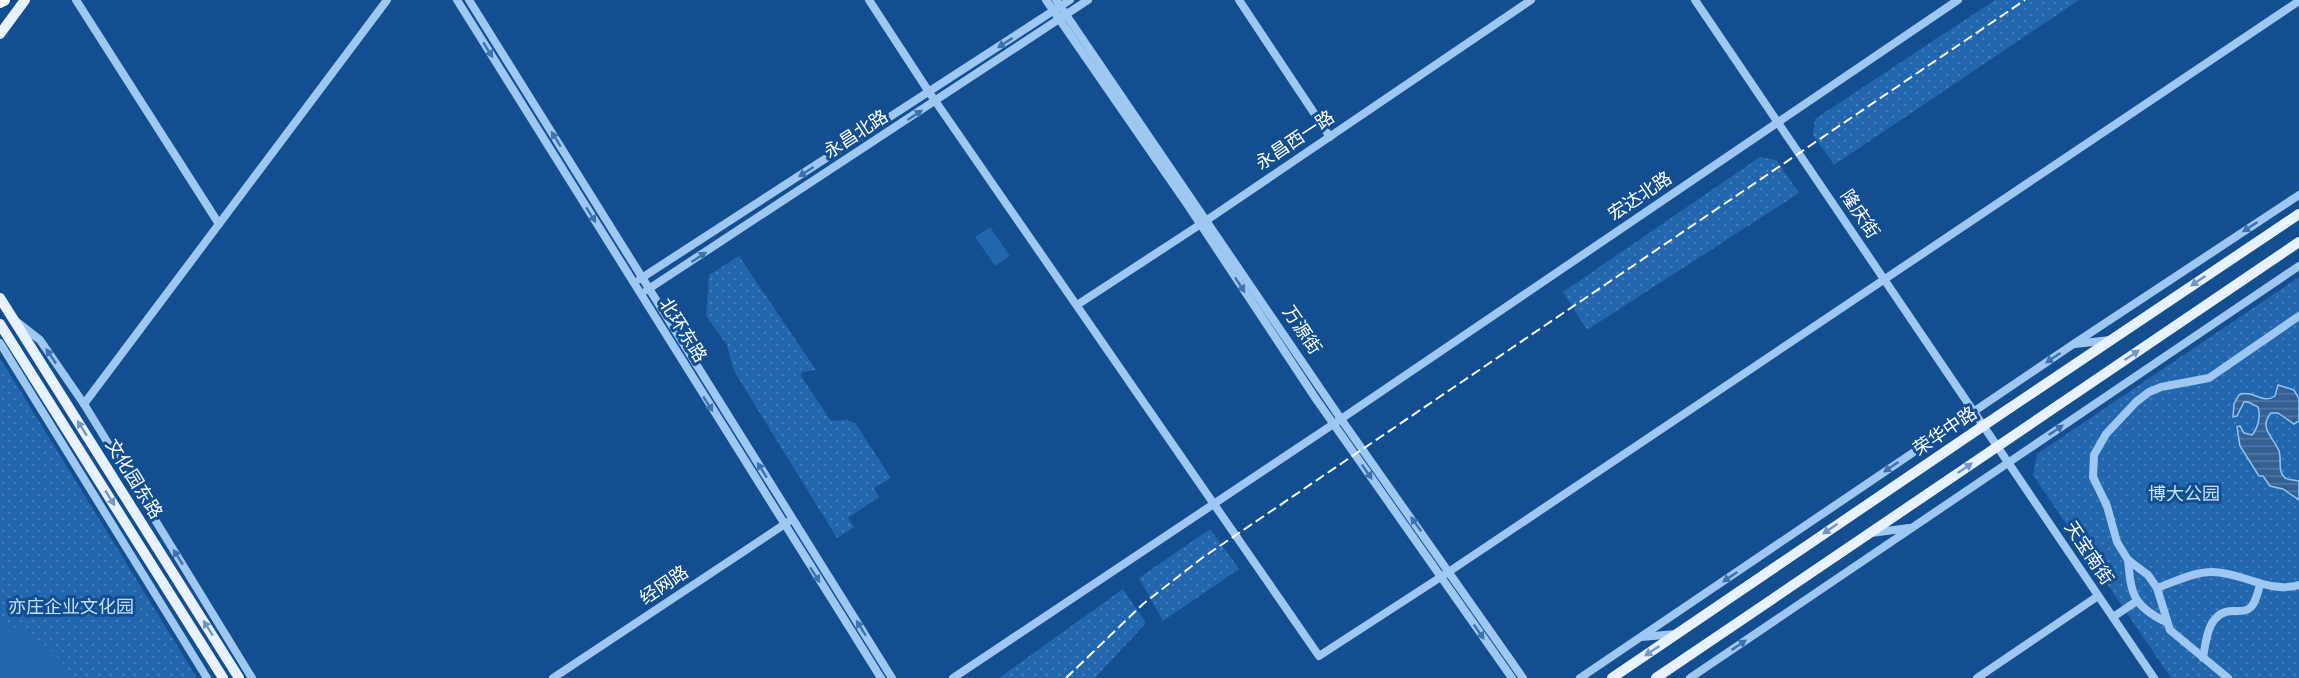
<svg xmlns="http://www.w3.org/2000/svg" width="2299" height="678" viewBox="0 0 2299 678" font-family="'Open Sans','Noto Sans SC',sans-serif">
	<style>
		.park { fill: url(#park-dots) }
		.pitch { fill: #2266ad }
		.water { fill: url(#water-rules); stroke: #90c3f5; stroke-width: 1.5 }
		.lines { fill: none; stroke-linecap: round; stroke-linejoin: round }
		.minor { stroke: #9ec7f1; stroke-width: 8 }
		.major { stroke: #e8f2ff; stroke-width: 10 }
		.highway { stroke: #fff; stroke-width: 12 }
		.rail { stroke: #fff; stroke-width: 2; stroke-dasharray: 10 4.5; stroke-linecap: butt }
		.oneway { fill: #3d72ad }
		.oneway2 { fill: #7398c2 }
		.labels { text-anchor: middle; stroke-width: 6; stroke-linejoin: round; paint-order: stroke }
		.street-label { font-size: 18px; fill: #fff; stroke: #134e90 }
		.park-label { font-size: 18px; fill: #c5e0fc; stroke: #134e90 }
	</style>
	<defs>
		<pattern id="park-dots" width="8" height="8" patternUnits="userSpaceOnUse" patternTransform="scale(1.5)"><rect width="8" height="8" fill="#2266ad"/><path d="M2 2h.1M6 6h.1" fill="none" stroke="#437db9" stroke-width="1.8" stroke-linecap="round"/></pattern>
		<pattern id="water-rules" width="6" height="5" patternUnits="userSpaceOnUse" patternTransform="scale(1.5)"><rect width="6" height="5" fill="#346191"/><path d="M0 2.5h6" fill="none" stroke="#5279a2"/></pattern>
	</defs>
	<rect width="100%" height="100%" fill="#134e90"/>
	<g class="park">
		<path d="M1995 0H2079L1834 165 1813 135 1815 119Z"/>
		<path d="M1760 157 1776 160 1799 193 1587 330 1563 292Z"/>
		<path d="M739 256 816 370 802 372 801 376 831 421 847 420 856 424 891 478 874 488 879 497 848 518 854 527 837 538 734 371 727 345 706 316 709 275Z"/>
		<path d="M2299 277V678H2171L2033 475 2037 454Z"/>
		<path d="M0 358 197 678H0Z"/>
		<path d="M1210 529 1239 569 1163 621 1139 578Z"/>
		<path d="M1123 589 1146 623 1095 678H999Z"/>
	</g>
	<g class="pitch">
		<path d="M990 227 1010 256 995 266 975 237Z"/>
		<path d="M0 624C7 626 17 627 24 631 41 639 64 662 74 678H0Z"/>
	</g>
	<path class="water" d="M2278 385 2294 390 2299 399V421L2294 424 2278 413H2271C2258 428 2274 438 2279 451 2282 459 2277 472 2285 478 2289 480 2295 480 2299 481V500L2283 489 2270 486 2263 476H2259L2240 446 2237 427 2240 426 2244 433 2252 435C2258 428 2261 416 2258 407L2248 402H2244L2237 416 2233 417 2234 404 2239 395C2253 389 2262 405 2275 396Z"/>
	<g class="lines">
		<g class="minor">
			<path d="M76 0 219 224"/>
			<path d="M457 0 881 678"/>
			<path d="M469 0 892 678"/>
			<path d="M869 0 929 92 1319 656 1450 571 2299 1"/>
			<path d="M1046 0 1189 207 1316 399 1512 678"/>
			<path d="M1056 0 1341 419 1523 678"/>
			<path d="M1239 0 1330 137"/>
			<path d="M1695 0 2154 678"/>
			<path d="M640 279 1070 0"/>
			<path d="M647 290 1088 0"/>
			<path d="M1077 305 1207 220 1531 0"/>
			<path d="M17 322 40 340 84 404 252 678"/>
			<path d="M0 343 207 678"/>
			<path d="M2075 344 2110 340"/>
			<path d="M84 404 387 0"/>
			<path d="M1871 533 1909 528"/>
			<path d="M2128 560C2131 594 2133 606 2166 622"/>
			<path d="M2157 588C2174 582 2193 572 2212 572 2243 572 2268 594 2299 585"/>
			<path d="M2113 617 2137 601"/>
			<path d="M1641 637 1676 634"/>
			<path d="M2203 658C2206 640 2208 611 2233 611 2240 611 2246 612 2251 607 2256 602 2258 591 2260 585"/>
			<path d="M553 678 788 522"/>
			<path d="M953 678 1341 419 1958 0"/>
			<path d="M1580 678 2072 345 2299 195"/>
			<path d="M1690 678 2299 266"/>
			<path d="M1977 678 2098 596"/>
			<path d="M2228 678 2170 630 2157 588 2148 575 2128 560 2117 542 2107 506 2093 477 2094 455 2106 434 2136 402 2149 392 2161 387 2209 378 2299 316"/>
		</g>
		<g class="major">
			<path d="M0 34 25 0"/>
			<path d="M0 298 239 678"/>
			<path d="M0 324 223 678"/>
			<path d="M1612 678 1983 426 2299 214"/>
			<path d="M1656 678 2299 242"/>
		</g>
		<path class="highway" d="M0 2 4 0"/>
		<path class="rail" d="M1066 678 1143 604 1202 558 2025 0"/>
	</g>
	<defs><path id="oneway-solid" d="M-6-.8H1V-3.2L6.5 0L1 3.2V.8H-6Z" transform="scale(1.5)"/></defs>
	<g class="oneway">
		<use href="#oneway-solid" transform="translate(1005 43) rotate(147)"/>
		<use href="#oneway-solid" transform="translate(488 50) rotate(58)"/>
		<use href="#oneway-solid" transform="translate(915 115) rotate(-33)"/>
		<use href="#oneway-solid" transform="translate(556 139) rotate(-122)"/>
		<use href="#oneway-solid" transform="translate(806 172) rotate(147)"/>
		<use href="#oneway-solid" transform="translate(591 215) rotate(58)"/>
		<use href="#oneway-solid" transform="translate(2250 227) rotate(147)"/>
		<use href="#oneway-solid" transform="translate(699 257) rotate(-33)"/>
		<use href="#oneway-solid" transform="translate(1240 285) rotate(57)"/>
		<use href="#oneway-solid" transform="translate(51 356) rotate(-124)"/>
		<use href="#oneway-solid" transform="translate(2053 358) rotate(146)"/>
		<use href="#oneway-solid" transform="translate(708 404) rotate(58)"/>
		<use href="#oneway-solid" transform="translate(2056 430) rotate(-34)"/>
		<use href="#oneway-solid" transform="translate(1891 467) rotate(146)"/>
		<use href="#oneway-solid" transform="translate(762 470) rotate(-122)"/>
		<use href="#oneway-solid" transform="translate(1367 472) rotate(55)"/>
		<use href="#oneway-solid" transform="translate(1416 524) rotate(-126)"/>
		<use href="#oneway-solid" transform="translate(178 557) rotate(-122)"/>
		<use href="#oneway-solid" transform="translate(815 575) rotate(57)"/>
		<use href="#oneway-solid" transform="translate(1730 577) rotate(146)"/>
		<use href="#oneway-solid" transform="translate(861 628) rotate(-122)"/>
		<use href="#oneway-solid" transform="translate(1479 632) rotate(55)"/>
		<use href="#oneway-solid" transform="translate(1739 645) rotate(-34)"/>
	</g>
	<g class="oneway2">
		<use href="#oneway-solid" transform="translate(2198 281) rotate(146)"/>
		<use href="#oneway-solid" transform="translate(2132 355) rotate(-34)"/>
		<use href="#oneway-solid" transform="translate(82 428) rotate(-122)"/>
		<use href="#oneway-solid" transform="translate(1965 468) rotate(-34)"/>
		<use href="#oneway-solid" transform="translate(110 498) rotate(58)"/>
		<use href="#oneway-solid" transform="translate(1830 529) rotate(146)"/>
		<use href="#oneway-solid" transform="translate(208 628) rotate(-122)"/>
		<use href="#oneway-solid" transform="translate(1652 651) rotate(146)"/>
	</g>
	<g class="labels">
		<g class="street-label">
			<text transform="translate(856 134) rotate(-33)" y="6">永昌北路</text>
			<text transform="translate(1295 140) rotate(-34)" y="6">永昌西一路</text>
			<text transform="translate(1640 196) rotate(-34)" y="6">宏达北路</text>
			<text transform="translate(1860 214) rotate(56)" y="6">隆庆街</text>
			<text transform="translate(683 330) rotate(58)" y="6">北环东路</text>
			<text transform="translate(1302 330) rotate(56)" y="6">万源街</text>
			<text transform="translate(1945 431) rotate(-34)" y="6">荣华中路</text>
			<text transform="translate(134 479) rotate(58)" y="6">文化园东路</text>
			<text transform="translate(2089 553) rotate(56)" y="6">天宝南街</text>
			<text transform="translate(664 585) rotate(-34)" y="6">经网路</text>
		</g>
		<g class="park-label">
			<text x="2184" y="500">博大公园</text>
			<text x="71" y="613">亦庄企业文化园</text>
		</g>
	</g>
</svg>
